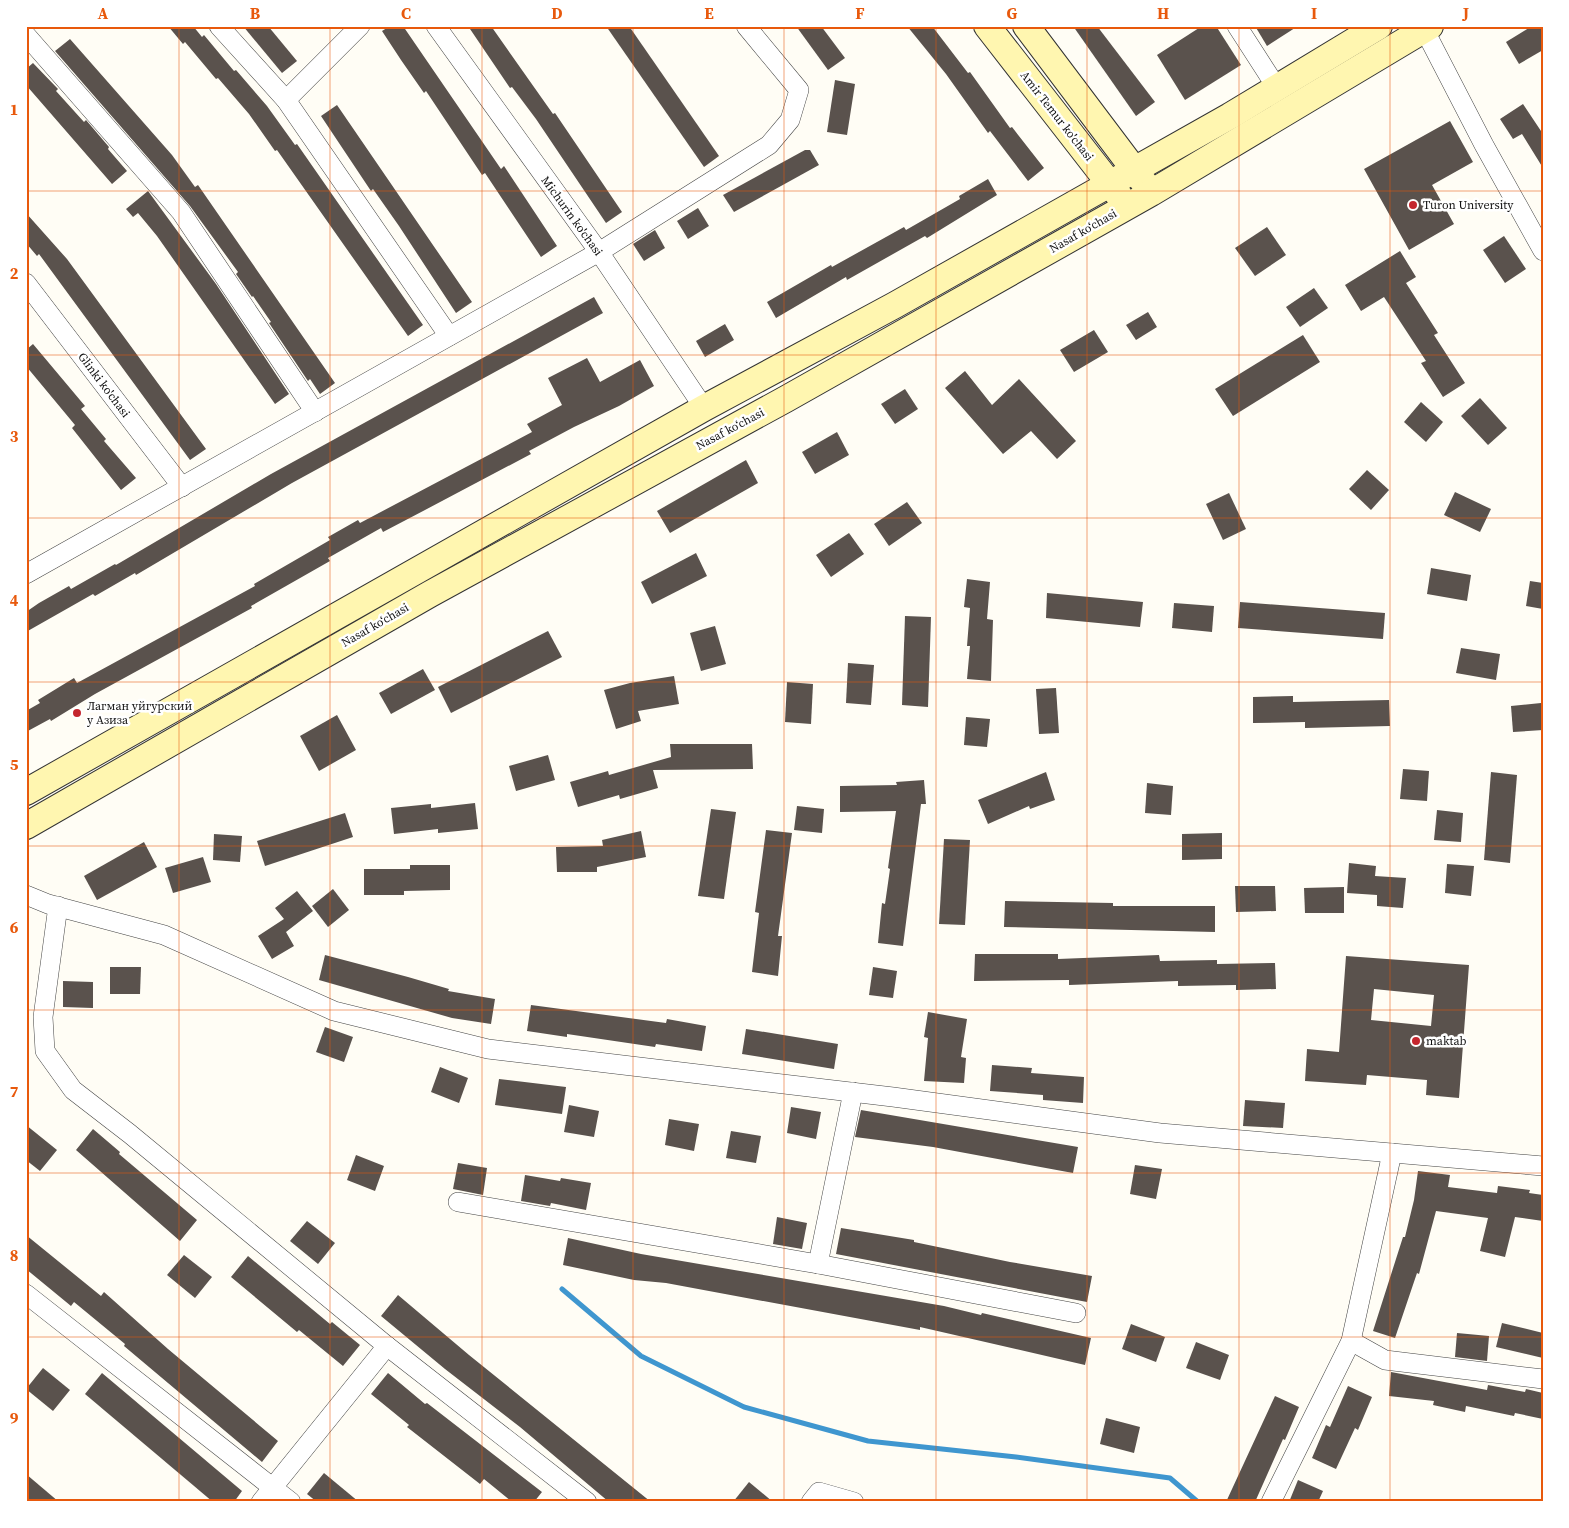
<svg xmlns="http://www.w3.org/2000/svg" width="1569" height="1528" viewBox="0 0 1569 1528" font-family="'Source Serif 4',serif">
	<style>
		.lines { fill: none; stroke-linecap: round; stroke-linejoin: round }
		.stream { stroke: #3f96cf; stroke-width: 5 }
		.building { fill: #5a524d; fill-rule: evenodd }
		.minor-casing { stroke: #444; stroke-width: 20 }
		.secondary-casing { stroke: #333; stroke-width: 28 }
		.minor { stroke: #fff; stroke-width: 19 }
		.secondary { stroke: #fff6b0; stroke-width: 26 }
		.grid { fill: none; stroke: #e8590c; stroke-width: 1; stroke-opacity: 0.55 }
		.poi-dot { fill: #c4262e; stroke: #fff; stroke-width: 2 }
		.labels { text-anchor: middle; stroke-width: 5; stroke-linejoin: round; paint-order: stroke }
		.street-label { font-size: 12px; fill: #111; stroke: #fff }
		.poi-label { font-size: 12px; fill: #111; stroke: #fff; text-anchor: start }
		.neatline { fill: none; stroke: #e8590c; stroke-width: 2 }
		.grid-label { font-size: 16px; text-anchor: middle; font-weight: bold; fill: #e8590c }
	</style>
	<rect width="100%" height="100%" fill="#fffdf5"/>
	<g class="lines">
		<path class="stream" d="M562 1289 641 1356 744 1407 868 1441 1016 1457 1170 1478 1198 1502"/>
	</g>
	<g class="building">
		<path d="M168 26H193L202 37 204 35 234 71 236 70 267 106 295 145 297 144 423 325 408 336 277 150 275 151 249 114 218 78 216 79 185 42 183 44Z"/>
		<path d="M243 26H268L297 61 282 73Z"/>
		<path d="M390 26H403L501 169 504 166 557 246 541 257 485 173 482 175 426 91 424 93 401 60 382 31Z"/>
		<path d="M468 26H491L553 114 555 113 622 212 606 223 536 119 512 87 510 88Z"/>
		<path d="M606 26H629L719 156 704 167Z"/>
		<path d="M796 26H821L845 58 828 70Z"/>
		<path d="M907 26H932L968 73 970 72 1010 128 1012 127 1044 168 1028 181 990 131 988 133 946 74Z"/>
		<path d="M1073 26H1097L1155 102 1136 116Z"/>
		<path d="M1202 26H1216L1241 65 1185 100 1157 55Z"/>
		<path d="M1255 26H1298L1267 46Z"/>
		<path d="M1532 26H1543V50L1519 64 1506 42Z"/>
		<path d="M70 39 172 155 195 187 198 185 335 383 320 394 310 379 308 381 269 323 271 322 253 296 252 297 236 274 238 272 190 206 55 51Z"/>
		<path d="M33 63 58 89 56 91 84 122 86 120 109 147 108 149 127 171 112 184 26 85V69Z"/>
		<path d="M835 80 855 84 847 135 827 132Z"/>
		<path d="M1523 104 1543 134V168L1522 134 1513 139 1500 119Z"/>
		<path d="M337 105 472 302 456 313 399 226 373 189 371 191 321 116Z"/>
		<path d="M1450 121 1473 162 1432 185 1454 224 1409 250 1364 169Z"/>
		<path d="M805 150H810L819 165 734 212 723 195Z"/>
		<path d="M988 179 997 195 927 238 925 236 847 280 846 277 776 318 767 302 831 265 832 267 904 227 906 230 960 199 959 196Z"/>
		<path d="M148 191 216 284 289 394 275 404 157 236 138 213 133 217 126 209Z"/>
		<path d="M698 208 709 226 688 239 677 221Z"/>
		<path d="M26 213 67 259 206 449 190 460 39 254 37 256 26 243Z"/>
		<path d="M1267 227 1286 255 1255 276 1235 248Z"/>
		<path d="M655 230 665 248 644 261 633 244Z"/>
		<path d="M1504 236 1526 269 1505 283 1483 250Z"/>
		<path d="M1400 251 1416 277 1406 283 1438 333 1434 335 1465 383 1443 397 1421 363 1426 361 1384 297 1361 311 1345 285Z"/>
		<path d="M1314 288 1328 308 1300 327 1286 307Z"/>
		<path d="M594 297 603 313 292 483 136 575 135 573 95 596 93 594 26 632V612L39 603 69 586 71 589 115 564 116 565 271 474Z"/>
		<path d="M1148 312 1157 327 1136 340 1126 325Z"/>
		<path d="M725 324 734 340 705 357 696 341Z"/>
		<path d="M1094 330 1108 352 1074 372 1060 350Z"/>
		<path d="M1303 335 1320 362 1233 416 1215 389Z"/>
		<path d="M33 344 85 406 81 409 106 439 104 441 136 478 121 490 72 428 75 425 26 366V350Z"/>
		<path d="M587 358 600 382 640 360 654 386 619 406 574 427 529 451 531 454 425 510 383 532 381 528 328 558 330 561 251 606 252 608 95 694 51 721 50 719 26 732V711L40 703 38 700 74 678 77 683 255 586 254 584 330 540 328 537 358 520 360 523 532 432 527 424 562 405 548 378Z"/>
		<path d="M965 371 992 405 1019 379 1076 441 1057 459 1031 431 1003 454 945 388Z"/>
		<path d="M905 389 918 409 895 424 881 404Z"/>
		<path d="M1480 398 1507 428 1488 445 1461 416Z"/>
		<path d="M1421 402 1443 422 1426 442 1404 422Z"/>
		<path d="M837 432 849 455 815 474 802 452Z"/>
		<path d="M746 460 758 483 670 533 657 511Z"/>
		<path d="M1367 470 1389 490 1371 510 1349 489Z"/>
		<path d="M1455 492 1491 509 1480 532 1444 515Z"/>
		<path d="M1229 493 1246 529 1223 540 1206 504Z"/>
		<path d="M907 502 922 523 889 546 874 524Z"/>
		<path d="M849 533 864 554 831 577 816 555Z"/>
		<path d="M696 553 707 576 652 604 641 582Z"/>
		<path d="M1431 568 1471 575 1467 601 1427 594Z"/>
		<path d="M967 579 990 582 987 619 993 620 991 681 967 679 970 646H967L970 608 964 607Z"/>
		<path d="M1530 581 1543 583V609L1526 606Z"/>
		<path d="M1047 593 1143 602 1140 627 1046 618Z"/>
		<path d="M1240 602 1385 613 1383 639 1238 628Z"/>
		<path d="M1174 603 1214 606 1212 632 1172 628Z"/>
		<path d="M905 616 931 617 928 707 902 705Z"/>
		<path d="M715 626 726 664 701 671 690 633Z"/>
		<path d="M548 631 562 657 451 713 438 687Z"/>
		<path d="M1461 648 1500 654 1496 680 1456 673Z"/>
		<path d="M848 663 874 665 871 705 846 703Z"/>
		<path d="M423 669 435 690 391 714 379 693Z"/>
		<path d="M674 676 679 704 638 711 641 721 616 729 604 690 630 683Z"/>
		<path d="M787 682 813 684 811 724 785 722Z"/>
		<path d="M1056 688 1059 733 1039 734 1036 689Z"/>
		<path d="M1293 696V702L1389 700 1390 726 1305 728V722L1253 723V697Z"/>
		<path d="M1541 703 1543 730 1513 732 1511 706Z"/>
		<path d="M337 715 356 750 319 771 300 736Z"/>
		<path d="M966 717 990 719 987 747 964 745Z"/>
		<path d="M670 744H752L753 769 653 770 658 788 620 799 619 795 578 807 570 782 608 771 609 775 671 757Z"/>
		<path d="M548 755 555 780 516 791 509 766Z"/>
		<path d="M1403 769 1429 771 1427 801 1400 799Z"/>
		<path d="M1046 772 1055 800 1030 809 1029 806 988 824 978 800Z"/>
		<path d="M1491 772 1517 775 1510 863 1484 860Z"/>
		<path d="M924 780 926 804H921L903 946 878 943 882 903 885 904 890 869 888 868 896 811 840 812V786L897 785 896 782Z"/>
		<path d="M1147 783 1173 786 1171 815 1145 813Z"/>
		<path d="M475 803 478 829 438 833V829L394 834 391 808 431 804V808Z"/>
		<path d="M797 806 824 809 822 833 794 830Z"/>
		<path d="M711 809 736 812 724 899 698 896Z"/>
		<path d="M1437 810 1463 813 1461 842 1434 840Z"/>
		<path d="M345 813 353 837 265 866 257 841Z"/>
		<path d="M766 830 792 833 778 936H782L778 976 752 972 759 913 755 912Z"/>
		<path d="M641 831 646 857 597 867V872H557L556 847 603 846 602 840Z"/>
		<path d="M1222 833V859L1182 860V834Z"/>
		<path d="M214 834 242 836 240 862 213 860Z"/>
		<path d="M944 839 970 840 965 925 939 924Z"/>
		<path d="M144 842 157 867 97 900 84 876Z"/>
		<path d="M203 857 211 882 173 893 165 868Z"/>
		<path d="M1349 863 1376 866 1375 876 1406 878 1403 908 1377 906V895L1347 893Z"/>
		<path d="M1447 864 1474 866 1471 896 1445 893Z"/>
		<path d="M410 865H450V890L404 891V895H364V869H410Z"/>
		<path d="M1235 886H1275L1276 911 1236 912Z"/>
		<path d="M1344 887V913H1305L1304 888Z"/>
		<path d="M333 889 349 910 328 927 312 906Z"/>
		<path d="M297 891 313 911 286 932 294 946 272 959 258 936 284 919 275 908Z"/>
		<path d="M1005 901 1113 903V906H1215V932L1004 927Z"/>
		<path d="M975 954H1058V959L1159 955 1160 961 1217 960V964L1275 963 1276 989 1236 990V985L1178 986V981L1069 985V980L974 981Z"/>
		<path d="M325 955 408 977 449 989 448 991 495 999 491 1024 452 1018 319 980Z"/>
		<path d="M1346 956 1469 965 1459 1098 1426 1095 1427 1080 1367 1075 1366 1085 1305 1081 1307 1049 1339 1052ZM1374 989 1434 995 1431 1026 1371 1020Z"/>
		<path d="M110 967H141L140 994H110Z"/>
		<path d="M873 967 897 971 893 998 869 995Z"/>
		<path d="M63 981 93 982V1008L63 1007Z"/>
		<path d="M531 1005 666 1023 667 1019 706 1026 702 1051 656 1044 655 1047 567 1034V1037L527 1031Z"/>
		<path d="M928 1012 967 1019 961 1057 966 1058 964 1083 924 1081 928 1038 924 1037Z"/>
		<path d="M325 1027 353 1037 344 1062 316 1052Z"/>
		<path d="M746 1029 838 1044 834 1069 742 1054Z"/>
		<path d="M992 1065 1032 1068 1031 1073 1084 1077 1083 1103 1043 1100V1095L990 1091Z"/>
		<path d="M440 1067 468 1078 459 1103 431 1092Z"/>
		<path d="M499 1079 566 1087 562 1114 495 1105Z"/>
		<path d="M1245 1100 1285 1103 1283 1128 1243 1126Z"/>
		<path d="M569 1105 599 1111 594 1137 564 1132Z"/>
		<path d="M791 1107 821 1112 816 1139 787 1133Z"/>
		<path d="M861 1110 1078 1147 1073 1173 933 1147 855 1137Z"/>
		<path d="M669 1119 699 1124 694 1151 665 1145Z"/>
		<path d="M26 1125 57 1150 40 1171 26 1160Z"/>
		<path d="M93 1129 120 1152 119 1154 197 1220 180 1241 76 1150Z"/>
		<path d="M731 1131 761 1136 756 1163 726 1158Z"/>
		<path d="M356 1155 384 1166 375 1191 347 1180Z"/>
		<path d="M458 1163 487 1168 483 1195 453 1189Z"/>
		<path d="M1135 1165 1162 1169 1156 1199 1130 1194Z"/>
		<path d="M1418 1171 1450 1175 1448 1187 1497 1193 1498 1186 1530 1190 1529 1193 1543 1195V1221L1515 1217 1505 1257 1480 1251 1488 1218 1436 1211 1419 1274 1417 1273 1395 1338 1373 1331 1403 1237H1405L1414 1200Z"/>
		<path d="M525 1175 560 1181 561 1178 591 1183 586 1210 551 1203 550 1206 521 1201Z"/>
		<path d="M777 1217 807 1223 802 1249 773 1244Z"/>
		<path d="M307 1221 335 1243 318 1264 290 1241Z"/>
		<path d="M841 1228 914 1240V1242L1010 1262 1092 1276 1087 1302 836 1254Z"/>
		<path d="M26 1235 101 1296 104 1292 168 1349 278 1441 262 1462 124 1346 125 1344 74 1302 71 1306 26 1269Z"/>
		<path d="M568 1238 641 1254 944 1306 981 1315 982 1313 1091 1338 1085 1365 920 1327V1330L666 1283 634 1280 563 1265Z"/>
		<path d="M184 1255 212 1277 195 1298 167 1275Z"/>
		<path d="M248 1256 330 1324 332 1322 360 1345 343 1366 299 1330 297 1332 231 1277Z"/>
		<path d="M398 1295 469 1355 651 1502H609L520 1427 445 1369 381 1316Z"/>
		<path d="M1502 1323 1543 1333V1358L1496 1347Z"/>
		<path d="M1131 1324 1165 1337 1156 1362 1122 1349Z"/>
		<path d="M1457 1333 1489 1336 1487 1361 1455 1357Z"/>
		<path d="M1196 1342 1229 1355 1220 1380 1186 1368Z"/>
		<path d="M43 1368 70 1390 53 1411 26 1389Z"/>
		<path d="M1391 1372 1487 1390 1488 1385 1525 1392 1526 1389 1543 1393V1419L1515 1413 1514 1416 1466 1406 1465 1412 1433 1405 1434 1401 1389 1396Z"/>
		<path d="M102 1373 242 1491 234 1502H213L85 1394Z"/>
		<path d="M388 1373 425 1404 427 1403 542 1492 534 1502H512L484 1479 480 1484 407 1427 409 1425 371 1394Z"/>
		<path d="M1348 1386 1372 1397 1358 1430 1355 1428 1336 1469 1312 1458 1326 1425 1330 1427Z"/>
		<path d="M1275 1396 1299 1407 1285 1440 1283 1439 1255 1502H1226Z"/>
		<path d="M1106 1418 1140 1427 1134 1453 1100 1444Z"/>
		<path d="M324 1473 359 1502H317L307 1494Z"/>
		<path d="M26 1474 59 1502H26Z"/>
		<path d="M1298 1480 1323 1491 1318 1502H1289Z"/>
		<path d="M749 1482 773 1502H733Z"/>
	</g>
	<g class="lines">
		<g class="minor-casing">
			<g id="minor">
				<path d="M219 26 286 100 449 336"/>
				<path d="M436 26 599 252 704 408"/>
				<path d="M1237 26 1277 88"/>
				<path d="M1424 29 1484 145 1543 251"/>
				<path d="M26 35 181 212 315 412"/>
				<path d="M286 100 360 26"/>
				<path d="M26 283 182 487"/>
				<path d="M26 574 599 252 769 145 790 120 799 90 746 26"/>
				<path d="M26 895 48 904 164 935 334 1011 488 1049 893 1097 1160 1133 1543 1166"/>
				<path d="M58 906 43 1017 45 1051 73 1090 130 1134 387 1346 587 1502"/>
				<path d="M458 1202 818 1264 1076 1313"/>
				<path d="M818 1264 853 1092"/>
				<path d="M26 1294 291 1502"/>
				<path d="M1351 1341 1385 1360 1543 1379"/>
				<path d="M261 1502 387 1346"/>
				<path d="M811 1502 819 1492 854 1502"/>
				<path d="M1271 1502 1351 1341 1392 1153"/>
			</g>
		</g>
		<g class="secondary-casing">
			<g id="secondary">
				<path d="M987 26 1120 197"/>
				<path d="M1026 26 1145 184"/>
				<path d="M26 792 704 408 895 305 1230 116 1379 26"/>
				<path d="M26 826 430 594 786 399 1151 193 1430 26"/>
			</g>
		</g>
		<use href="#minor" class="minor"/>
		<use href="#secondary" class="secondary"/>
	</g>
	<path class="grid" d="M179 26V1502M330 26V1502M482 26V1502M633 26V1502M784 26V1502M936 26V1502M1087 26V1502M1239 26V1502M1390 26V1502M26 191H1543M26 355H1543M26 518H1543M26 682H1543M26 846H1543M26 1010H1543M26 1173H1543M26 1337H1543"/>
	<g class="poi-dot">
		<circle cx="1413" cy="205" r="5"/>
		<circle cx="77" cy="713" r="5"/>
		<circle cx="1416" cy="1041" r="5"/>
	</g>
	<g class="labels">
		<g class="street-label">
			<text transform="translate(1057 116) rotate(52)" y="4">Amir Temur ko'chasi</text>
			<text transform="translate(572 216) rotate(54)" y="4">Michurin ko'chasi</text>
			<text transform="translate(1083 231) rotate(-30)" y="4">Nasaf ko‘chasi</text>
			<text transform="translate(104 385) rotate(53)" y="4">Glinki ko'chasi</text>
			<text transform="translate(730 429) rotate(-28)" y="4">Nasaf ko‘chasi</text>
			<text transform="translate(375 625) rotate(-30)" y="4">Nasaf ko‘chasi</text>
		</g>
		<g class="poi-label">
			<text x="1423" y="209">Turon University</text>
			<text x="87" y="710">Лагман уйгурский<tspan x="87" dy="14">у Азиза</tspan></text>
			<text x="1426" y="1045">maktab</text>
		</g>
	</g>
	<rect width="1569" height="1528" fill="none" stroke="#ffffff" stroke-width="55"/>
	<rect x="28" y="28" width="1514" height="1472" class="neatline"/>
	<g class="grid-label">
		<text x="103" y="19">A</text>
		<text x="255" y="19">B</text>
		<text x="406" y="19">C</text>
		<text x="557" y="19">D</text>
		<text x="709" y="19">E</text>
		<text x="860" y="19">F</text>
		<text x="1012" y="19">G</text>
		<text x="1163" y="19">H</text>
		<text x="1314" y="19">I</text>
		<text x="1466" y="19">J</text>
		<text x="14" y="115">1</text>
		<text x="14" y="279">2</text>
		<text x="14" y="442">3</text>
		<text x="14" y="606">4</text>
		<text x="14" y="770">5</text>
		<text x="14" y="933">6</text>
		<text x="14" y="1097">7</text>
		<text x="14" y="1261">8</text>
		<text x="14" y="1424">9</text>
	</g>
</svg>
